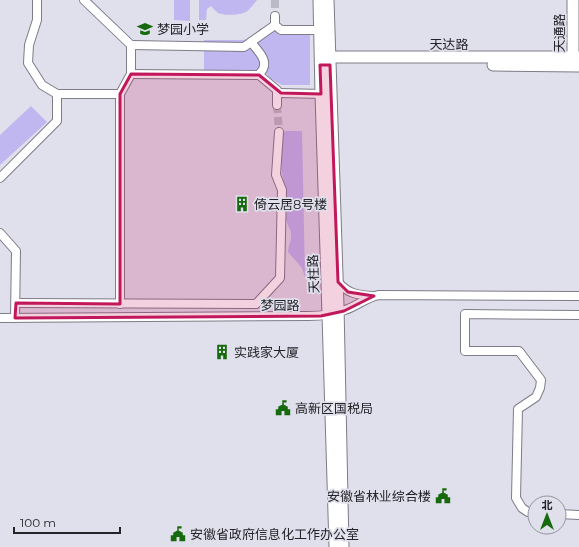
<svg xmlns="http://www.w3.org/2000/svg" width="579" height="547" viewBox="0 0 579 547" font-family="Montserrat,'Noto Sans SC',sans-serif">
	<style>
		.green { fill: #c0b7f1 }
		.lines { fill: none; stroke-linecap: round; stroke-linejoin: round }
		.street-tunnel { stroke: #bab9c5; stroke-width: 8; stroke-dasharray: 8 4; stroke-linecap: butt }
		.street-casing { stroke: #7d7c88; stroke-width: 10 }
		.secondary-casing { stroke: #7d7c88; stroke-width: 13 }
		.street { stroke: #fff; stroke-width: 8 }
		.secondary { stroke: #fff; stroke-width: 11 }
		.marked { fill: #c2185b; fill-opacity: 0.2; stroke: #c2185b; stroke-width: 3; stroke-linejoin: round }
		.labels { text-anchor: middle; stroke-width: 3.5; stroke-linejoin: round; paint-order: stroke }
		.poi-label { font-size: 13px; fill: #232328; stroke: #e0dfec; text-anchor: start }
		.street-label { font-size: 13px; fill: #232328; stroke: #e0dfec }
	</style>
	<rect width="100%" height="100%" fill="#e0dfec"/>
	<g class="green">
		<path d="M174 0H190V21L174 20Z"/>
		<path d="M199 0H257C254 4 250 9 246 12 240 15 224 16 218 13 215 11 213 8 211 6L207 9 206 20H199Z"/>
		<path d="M261 28H301L310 32V85H282L271 79 265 72 204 71V40H243L251 38Z"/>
		<path d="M31 106 47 122 0 165V135Z"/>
		<path d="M285 131H302L305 277 302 268 288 252C288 246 292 240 291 234 291 229 287 225 286 219 286 213 288 207 288 201 286 191 283 182 282 173 281 161 281 148 281 136L283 133Z"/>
	</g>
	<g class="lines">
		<g class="street-tunnel">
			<path d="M275 0V16"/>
			<path d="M277 105 279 132"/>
		</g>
		<g class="street-casing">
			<g id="street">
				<path d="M37 0V20L29 45 28 63 42 85 57 94H120L131 74V45L84 0"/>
				<path d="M275 16V25"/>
				<path d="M275 25 281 30H324"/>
				<path d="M251 42C256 49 268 59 263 69 262 71 260 73 259 75"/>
				<path d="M131 45 244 47 275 25"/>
				<path d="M131 74 259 75 277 90V105"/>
				<path d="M278 93 325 94"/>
				<path d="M120 94V304"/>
				<path d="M0 178 57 121V94"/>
				<path d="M0 233 16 251 15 318"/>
				<path d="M338 282C348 294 358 295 373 296"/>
				<path d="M16 303 256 304 280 278 282 190 276 175 279 132"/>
				<path d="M0 318 308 316C320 316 333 315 345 310 357 306 367 297 379 295L579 296"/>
				<path d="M535 513 528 512 522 508 516 498 518 409 536 397 540 388 541 380 519 351H465V314L579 315"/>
				<path d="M559 514 579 515"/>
			</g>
		</g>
		<g class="secondary-casing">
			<g id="secondary">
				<path d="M319 0 321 94 328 315 335 547"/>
				<path d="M328 0 338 306 343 547"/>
				<path d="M324 57H579"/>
				<path d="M573 63V0"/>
				<path d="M493 65 579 66"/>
			</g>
		</g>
		<use href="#street" class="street"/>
		<use href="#secondary" class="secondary"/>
	</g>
	<path class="marked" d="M320 65H330L338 282 348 292 374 296 344 311 321 316 15 318 16 303 120 304V94L131 74 259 75 281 93 321 94Z"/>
	<defs>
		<g id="school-bare" transform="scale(1.2)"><path d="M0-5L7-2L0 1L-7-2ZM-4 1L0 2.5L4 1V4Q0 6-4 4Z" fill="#16690c" stroke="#e0dfec" stroke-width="2.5" paint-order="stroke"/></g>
		<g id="building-bare" transform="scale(1.2)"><path d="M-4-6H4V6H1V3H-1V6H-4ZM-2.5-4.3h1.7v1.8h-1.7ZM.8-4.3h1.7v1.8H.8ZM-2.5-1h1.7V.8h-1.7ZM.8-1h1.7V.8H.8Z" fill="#16690c" stroke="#e0dfec" stroke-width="2.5" paint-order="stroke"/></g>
		<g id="civic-bare" transform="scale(1.2)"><path d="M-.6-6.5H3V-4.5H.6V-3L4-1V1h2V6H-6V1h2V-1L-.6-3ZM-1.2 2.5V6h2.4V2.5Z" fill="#16690c" stroke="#e0dfec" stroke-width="2.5" paint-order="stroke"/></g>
	</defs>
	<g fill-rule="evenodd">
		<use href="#school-bare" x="145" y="29"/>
		<use href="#building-bare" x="242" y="204"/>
		<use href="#building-bare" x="222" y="352"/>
		<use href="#civic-bare" x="283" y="408"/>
		<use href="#civic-bare" x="443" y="496"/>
		<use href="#civic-bare" x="178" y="534"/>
	</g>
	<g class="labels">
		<g class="poi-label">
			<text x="157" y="34">梦园小学</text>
			<text x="254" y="209">倚云居8号楼</text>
			<text x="234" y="357">实践家大厦</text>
			<text x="295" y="413">高新区国税局</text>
			<text x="431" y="501" text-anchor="end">安徽省林业综合楼</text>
			<text x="190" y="539">安徽省政府信息化工作办公室</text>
		</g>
		<g class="street-label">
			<text transform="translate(559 33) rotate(-90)" y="5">天通路</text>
			<text x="449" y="49">天达路</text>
			<text transform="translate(313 274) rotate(-92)" y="5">天柱路</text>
			<text x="280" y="310">梦园路</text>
		</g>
	</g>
	<g transform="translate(547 515)"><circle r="19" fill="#e0dfec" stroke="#94949e"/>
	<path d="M0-3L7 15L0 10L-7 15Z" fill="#16690c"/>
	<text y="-6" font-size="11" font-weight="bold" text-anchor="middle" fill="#232328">北</text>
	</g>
	<path d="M14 527v6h106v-6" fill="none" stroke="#232328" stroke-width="2"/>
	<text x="20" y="527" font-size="12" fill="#232328" stroke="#e0dfec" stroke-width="3" paint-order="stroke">100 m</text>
</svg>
